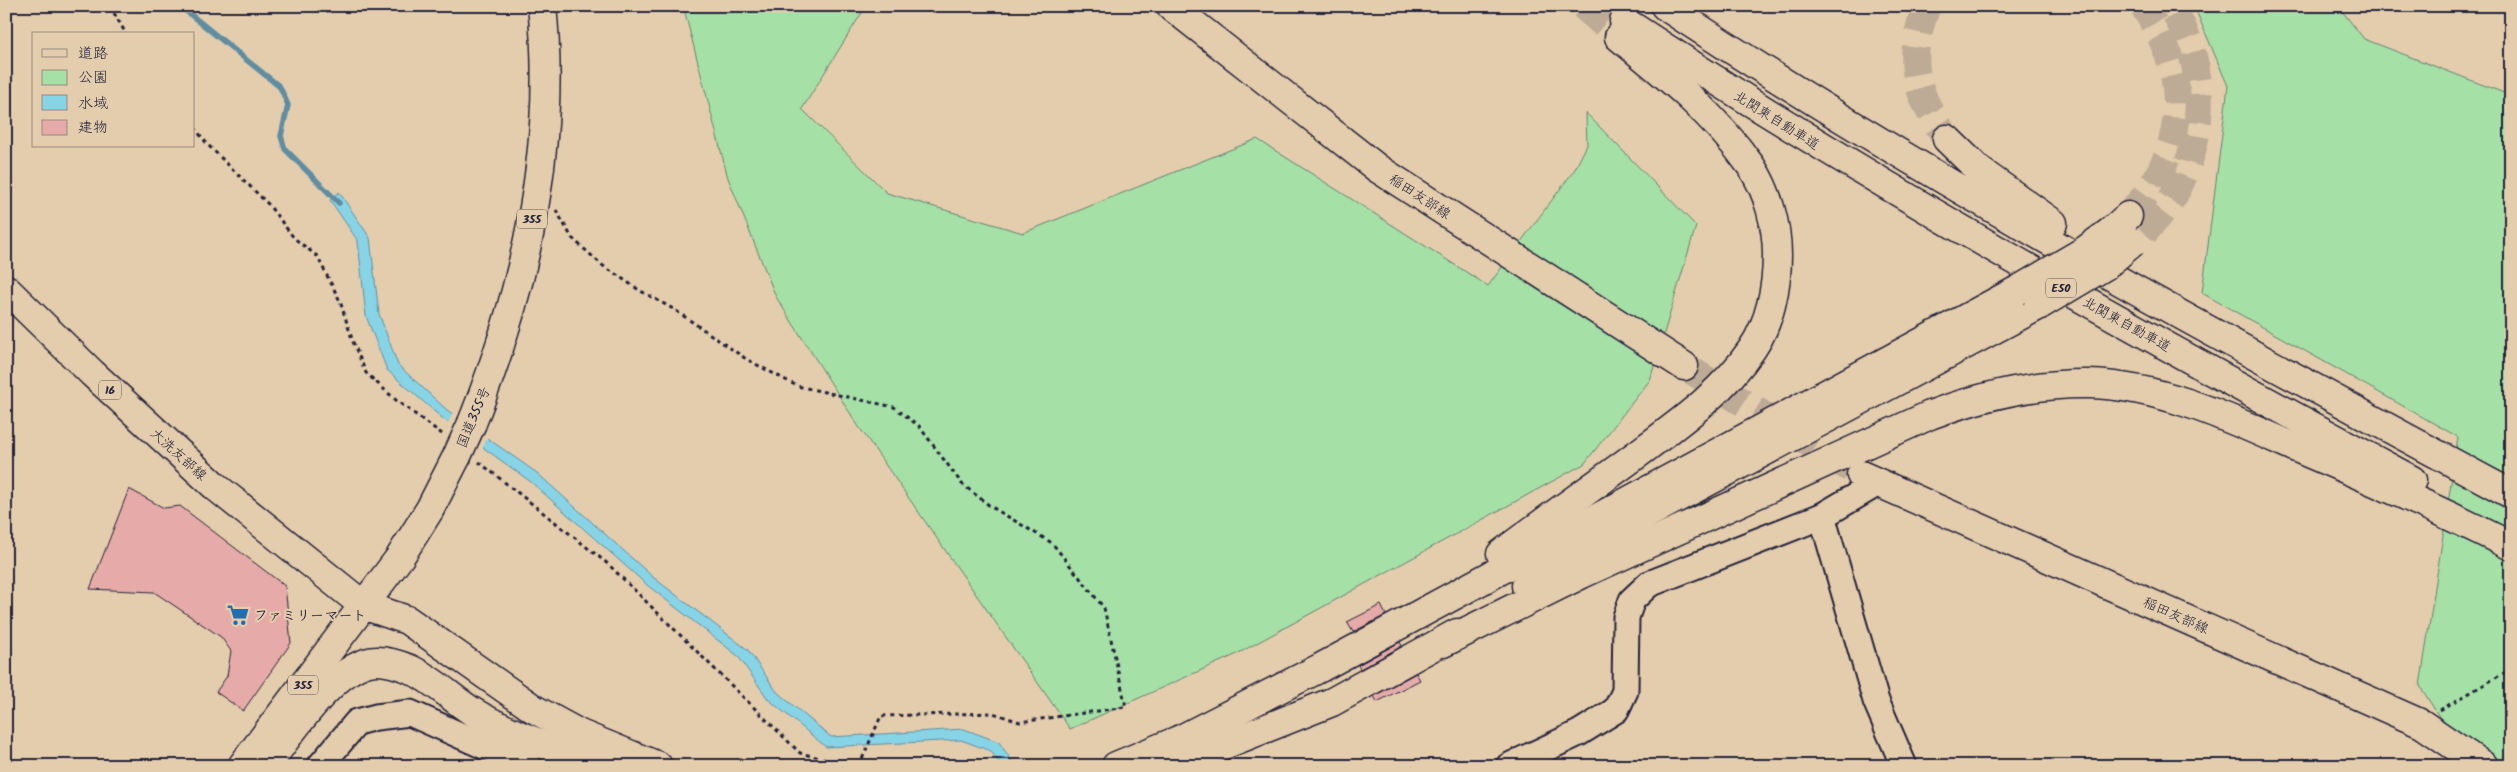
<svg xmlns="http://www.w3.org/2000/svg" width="2517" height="772" viewBox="0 0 2517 772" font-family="Kalam,'Klee One',sans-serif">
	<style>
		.green { fill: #a5e0a7; stroke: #648171 }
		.water { fill: #87d4e6; stroke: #5f8da2 }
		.pier { fill: #e4cdad }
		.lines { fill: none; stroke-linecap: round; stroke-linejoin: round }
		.stream { stroke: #5f8da2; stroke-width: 5.5 }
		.building { fill: #e6aba8; stroke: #22223b }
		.major-tunnel { stroke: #bdab96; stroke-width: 28; stroke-dasharray: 28 14; stroke-linecap: butt }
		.highway-tunnel { stroke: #bdab96; stroke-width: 28; stroke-dasharray: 28 14; stroke-linecap: butt }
		.minor-casing { stroke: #22223b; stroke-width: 29 }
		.major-casing { stroke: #22223b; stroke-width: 31 }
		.highway-casing { stroke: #22223b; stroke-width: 31 }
		.path { stroke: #22223b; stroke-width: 3; stroke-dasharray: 4 4; stroke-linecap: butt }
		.minor { stroke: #e4cdad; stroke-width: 25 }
		.major { stroke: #e4cdad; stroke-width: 28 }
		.highway { stroke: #e4cdad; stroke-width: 28 }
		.highway-bridge-casing { stroke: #22223b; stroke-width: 31; stroke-linecap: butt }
		.highway-bridge { stroke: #e4cdad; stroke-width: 28 }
		.labels { text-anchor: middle; stroke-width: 4; stroke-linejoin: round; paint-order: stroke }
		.shield { fill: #e4cdad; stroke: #5c555d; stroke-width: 1 }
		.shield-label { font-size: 12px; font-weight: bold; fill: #22223b }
		.street-label { font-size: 14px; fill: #22223b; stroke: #e4cdad }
		.poi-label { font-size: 14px; font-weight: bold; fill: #22223b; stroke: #e4cdad; text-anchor: start }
	</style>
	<rect width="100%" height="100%" fill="#e4cdad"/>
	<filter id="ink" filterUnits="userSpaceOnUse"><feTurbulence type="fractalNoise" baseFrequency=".02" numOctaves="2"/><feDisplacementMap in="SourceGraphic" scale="10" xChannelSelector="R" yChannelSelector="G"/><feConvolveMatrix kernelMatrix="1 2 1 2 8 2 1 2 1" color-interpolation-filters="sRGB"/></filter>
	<g filter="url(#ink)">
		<g class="green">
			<path d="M687 6H866L802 109 887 193 1023 233 1257 139 1488 286 1575 169 1587 145 1586 113 1696 226 1650 380 1584 464 1235 655 1070 729 857 424 776 297 728 178 684 9Z"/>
			<path d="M2194 6H2338L2364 39 2504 93 2511 91V766H2470L2420 686 2458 437 2202 293 2228 86Z"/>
		</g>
		<path class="water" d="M339 192 370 238 379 314 398 365 447 410 537 473 654 578 748 650 777 692 831 737 964 729 999 742 1015 766H1001L991 751 961 740 826 747 768 699 738 656 647 585 531 482 442 418 387 370 366 316 358 241 330 200Z"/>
		<path class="pier" d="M453 412 488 436 482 450 447 425Z"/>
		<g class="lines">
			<path class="stream" d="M180 6 280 87 288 105 281 136 285 149 339 203"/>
		</g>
		<g class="building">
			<path d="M129 489 164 508 180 506 285 586 291 643 243 711 216 692 227 676 231 651 221 637 154 592 90 589Z"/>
			<path d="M1381 605 1386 615 1353 632 1347 622Z"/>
			<path d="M1400 642 1402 646 1360 669 1358 665Z"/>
			<path d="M1416 673 1420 680 1377 702 1374 696Z"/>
		</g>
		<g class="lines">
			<path class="major-tunnel" d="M1684 366 1851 469"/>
			<g class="highway-tunnel">
				<path d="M1583 6 1619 37"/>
				<path d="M1927 6C1905 61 1915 92 1947 139"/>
				<path d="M2128 216C2188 153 2193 78 2143 6"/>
				<path d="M2144 233C2156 219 2169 205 2177 190 2207 131 2207 63 2171 6"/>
			</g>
			<g class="minor-casing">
				<g id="minor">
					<path d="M1822 516 1876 701 1904 766"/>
					<path d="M320 766 357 722 376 717 410 713 529 766"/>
					<path d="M1509 766 1579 733 1616 710 1625 691 1626 617 1632 600 1649 584 1822 516 1878 483"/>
				</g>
			</g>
			<g class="major-casing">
				<g id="major">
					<path d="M1171 6 1377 168 1684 366"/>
					<path d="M6 289 92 373 216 487 363 605"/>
					<path d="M1861 475 2422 724 2484 766"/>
				</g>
			</g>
			<g class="highway-casing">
				<g id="highway">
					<path d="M1665 6C1937 186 2224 340 2511 494"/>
					<path d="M1624 21C1879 188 2144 336 2412 480"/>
					<path d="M1947 139 1980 171 2053 223"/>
					<path d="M2110 232 2128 216"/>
					<path d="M472 423C524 292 557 149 542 6"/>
					<path d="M1501 554C1549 517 1599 483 1647 447 1686 418 1725 389 1752 349 1770 323 1777 287 1777 255 1777 225 1768 191 1751 166 1715 115 1667 76 1619 37"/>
					<path d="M1526 586 1570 555 2038 306"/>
					<path d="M363 605 407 620 534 709 580 734 658 766"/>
					<path d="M1443 643 1582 574 1930 415C1981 396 2034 383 2089 384 2164 386 2233 420 2301 450 2372 480 2442 511 2511 546"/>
					<path d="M242 766 400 557 430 509 457 456"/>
					<path d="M266 766C289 736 337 661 377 661 388 661 400 665 410 669 434 680 452 699 473 712 513 736 557 749 600 766"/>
					<path d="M1116 766 1181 739 1320 668 2016 291"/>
					<path d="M1171 766 1332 702 1457 633"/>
				</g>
			</g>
			<g class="path">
				<path d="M110 6 126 34"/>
				<path d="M194 127 208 145 268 204 294 238 317 256 340 301 353 342 366 373 397 401 442 434"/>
				<path d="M556 210 572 238 602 265 639 290 675 310 746 359 797 386 894 407 919 426 962 484 990 506 1052 543 1104 608 1126 707 1020 722 993 713 881 716 859 766"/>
				<path d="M479 462 608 564 800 753 851 766"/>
				<path d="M2440 710 2511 669"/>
			</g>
			<use href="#minor" class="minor"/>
			<use href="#major" class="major"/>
			<use href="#highway" class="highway"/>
			<g class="highway-bridge-casing">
				<g id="highway-bridge">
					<path d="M2016 291 2084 251 2110 232"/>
					<path d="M2038 306 2105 266 2133 242"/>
					<path d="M457 456 472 423"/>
				</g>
			</g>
			<use href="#highway-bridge" class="highway-bridge"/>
		</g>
	</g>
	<defs>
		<g id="supermarket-bare" transform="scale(1.725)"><path d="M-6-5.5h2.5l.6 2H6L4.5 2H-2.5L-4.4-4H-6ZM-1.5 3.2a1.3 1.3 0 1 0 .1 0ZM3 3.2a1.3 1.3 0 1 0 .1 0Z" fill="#1f6fb2" stroke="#e4cdad" stroke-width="2.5" paint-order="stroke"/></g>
	</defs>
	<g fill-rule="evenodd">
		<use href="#supermarket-bare" x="238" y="615"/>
	</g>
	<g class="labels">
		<g class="shield">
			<rect x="517" y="209.5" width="30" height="19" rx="4"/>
			<rect x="2046" y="278.5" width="30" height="19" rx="4"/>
			<rect x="99" y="380.5" width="22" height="19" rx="4"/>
			<rect x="288" y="675.5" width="30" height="19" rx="4"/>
		</g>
		<g class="shield-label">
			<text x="532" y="223">355</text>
			<text x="2061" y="292">E50</text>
			<text x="110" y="394">16</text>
			<text x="303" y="689">355</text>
		</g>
		<g class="street-label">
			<text transform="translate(1777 120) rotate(32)" y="5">北関東自動車道</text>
			<text transform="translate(1420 196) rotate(33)" y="5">稲田友部線</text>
			<text transform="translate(2127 324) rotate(29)" y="5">北関東自動車道</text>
			<text transform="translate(473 417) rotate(-67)" y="5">国道355号</text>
			<text transform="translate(179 454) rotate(42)" y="5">大洗友部線</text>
			<text transform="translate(2176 615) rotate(24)" y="5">稲田友部線</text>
		</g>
		<g class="poi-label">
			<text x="254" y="620">ファミリーマート</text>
		</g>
	</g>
	<rect width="2517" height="772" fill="none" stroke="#e4cdad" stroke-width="25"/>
	<rect x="12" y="12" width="2492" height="747" fill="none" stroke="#22223b" stroke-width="2" filter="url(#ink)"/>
	<rect x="32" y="32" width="162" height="115" fill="#e4cdad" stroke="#96897f"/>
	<rect x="42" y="49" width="25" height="8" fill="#e4cdad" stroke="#96897f"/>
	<text x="78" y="58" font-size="15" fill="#22223b">道路</text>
	<rect x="42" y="70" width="25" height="15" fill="#a5e0a7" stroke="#96897f"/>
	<text x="78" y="82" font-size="15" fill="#22223b">公園</text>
	<rect x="42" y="95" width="25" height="15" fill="#87d4e6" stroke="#96897f"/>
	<text x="78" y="108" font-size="15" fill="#22223b">水域</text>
	<rect x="42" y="120" width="25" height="15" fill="#e6aba8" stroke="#96897f"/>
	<text x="78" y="132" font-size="15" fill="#22223b">建物</text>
</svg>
